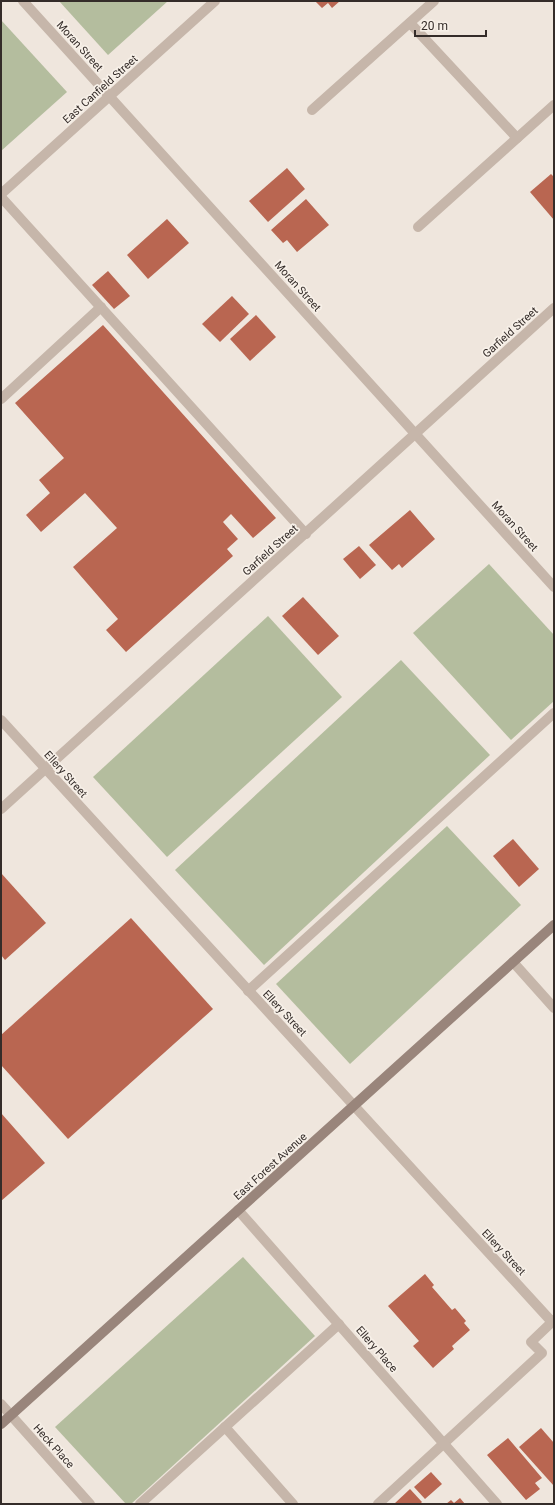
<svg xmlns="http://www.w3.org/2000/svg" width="555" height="1505" viewBox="0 0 555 1505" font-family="Roboto,sans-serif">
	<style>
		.green { fill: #b4bd9e }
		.building { fill: #b96651 }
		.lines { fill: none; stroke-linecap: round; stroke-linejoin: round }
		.lane { stroke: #c6b6aa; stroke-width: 10 }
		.street { stroke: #c6b6aa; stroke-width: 10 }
		.secondary { stroke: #99857b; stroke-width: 10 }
		.labels { text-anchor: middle; stroke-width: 3.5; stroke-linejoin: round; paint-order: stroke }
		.street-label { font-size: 11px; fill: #342c29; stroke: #f7f0e8 }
	</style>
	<rect width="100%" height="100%" fill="#efe6dd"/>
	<g class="green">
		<path d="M59 1H168L108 55Z"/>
		<path d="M1 20 67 92 1 151Z"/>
		<path d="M489 564 554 635V701L511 740 413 633Z"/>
		<path d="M268 616 342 697 167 857 93 777Z"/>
		<path d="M401 660 490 755 264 965 175 870Z"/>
		<path d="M447 826 521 905 350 1064 276 984Z"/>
		<path d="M243 1257 315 1336 131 1504H126L55 1427Z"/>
	</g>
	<g class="building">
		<path d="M315 1H340L332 8 328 3 322 8Z"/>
		<path d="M287 168 305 189 268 222 249 201Z"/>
		<path d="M551 174 554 177V220L530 192Z"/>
		<path d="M306 199 329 225 297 252 287 240 283 243 271 230Z"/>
		<path d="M167 219 189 243 148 279 127 255Z"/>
		<path d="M108 271 130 296 114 309 92 285Z"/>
		<path d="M232 296 249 314 220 342 202 324Z"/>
		<path d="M256 315 276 337 250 361 230 339Z"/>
		<path d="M103 325 276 518 253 538 231 514 223 522 238 539 227 549 233 556 126 652 106 630 118 619 73 567 117 528 85 493 41 532 26 515 50 493 39 480 64 458 15 403Z"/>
		<path d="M410 510 435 539 402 568 399 564 392 570 369 545Z"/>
		<path d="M359 546 376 565 360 579 343 559Z"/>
		<path d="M303 597 339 636 318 655 282 616Z"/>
		<path d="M513 839 539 869 519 887 493 856Z"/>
		<path d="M1 873 46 923 5 960 1 955Z"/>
		<path d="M131 918 213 1009 68 1139 1 1065V1035Z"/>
		<path d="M1 1113 45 1163 1 1201Z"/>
		<path d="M425 1274 434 1285 432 1287 452 1310 455 1308 466 1321 464 1323 470 1330 452 1346 454 1349 433 1368 413 1346 419 1341 388 1306Z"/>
		<path d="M541 1428 554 1443V1486L519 1447Z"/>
		<path d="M508 1438 542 1478 535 1483 540 1489 526 1500 487 1455Z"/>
		<path d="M431 1472 442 1484 425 1499 414 1487Z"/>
		<path d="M410 1489 422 1502 420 1504H394Z"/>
		<path d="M460 1498 465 1504H446L451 1500 454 1503Z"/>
	</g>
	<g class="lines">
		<g class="lane">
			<path d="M410 23 517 138"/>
			<path d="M312 110 434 1"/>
			<path d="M1 197 306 534"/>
			<path d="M418 227 554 105"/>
			<path d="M1 399 101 307"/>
			<path d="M248 991 554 713"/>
			<path d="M225 1427 293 1504"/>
			<path d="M140 1504 339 1324"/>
			<path d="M378 1504 542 1353 531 1342 554 1320"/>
		</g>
		<g class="street">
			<path d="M23 1 554 587"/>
			<path d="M1 194 215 1"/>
			<path d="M1 720 552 1322"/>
			<path d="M1 809 554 308"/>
			<path d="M513 962 554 1008"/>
			<path d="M238 1210 497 1504"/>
			<path d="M1 1404 90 1504"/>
		</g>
		<path class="secondary" d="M1 1424 554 925"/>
	</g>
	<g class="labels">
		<g class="street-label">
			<text transform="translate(80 46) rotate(48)" y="4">Moran Street</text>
			<text transform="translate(100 89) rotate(-42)" y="4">East Canfield Street</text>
			<text transform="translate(298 286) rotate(48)" y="4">Moran Street</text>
			<text transform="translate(510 332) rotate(-42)" y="4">Garfield Street</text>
			<text transform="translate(515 526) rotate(48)" y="4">Moran Street</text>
			<text transform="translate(270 550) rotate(-42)" y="4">Garfield Street</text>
			<text transform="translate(66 774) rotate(48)" y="4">Ellery Street</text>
			<text transform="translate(285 1013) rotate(47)" y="4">Ellery Street</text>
			<text transform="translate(270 1166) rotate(-42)" y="4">East Forest Avenue</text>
			<text transform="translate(504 1252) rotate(47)" y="4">Ellery Street</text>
			<text transform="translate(377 1349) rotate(49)" y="4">Ellery Place</text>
			<text transform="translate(54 1446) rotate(48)" y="4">Heck Place</text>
		</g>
	</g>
	<rect width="555" height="1505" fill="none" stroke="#342c29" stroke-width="4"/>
	<path d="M415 30v6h71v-6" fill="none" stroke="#342c29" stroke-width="2"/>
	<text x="421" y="30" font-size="12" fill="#342c29" stroke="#f7f0e8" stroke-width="3" paint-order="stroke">20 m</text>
</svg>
